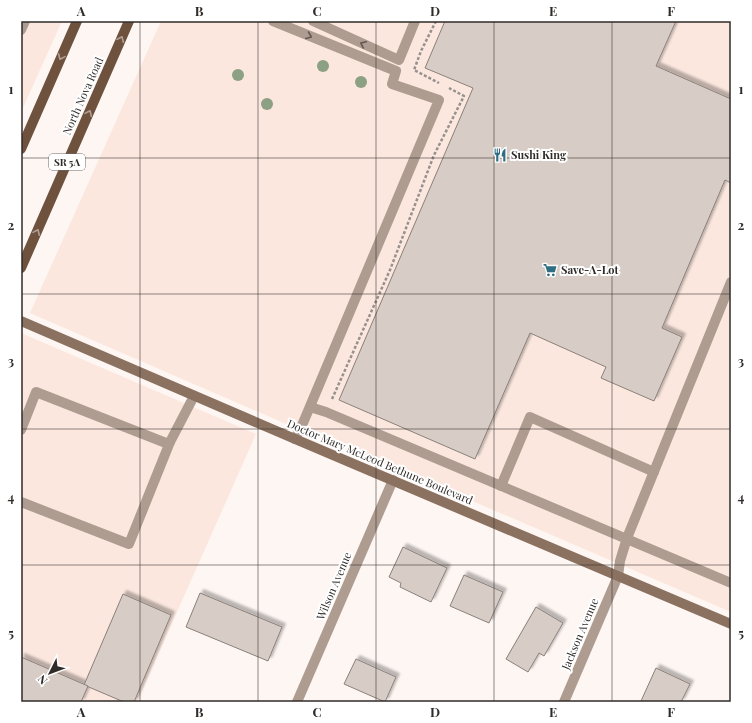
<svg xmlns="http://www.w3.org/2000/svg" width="752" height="723" viewBox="0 0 752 723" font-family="'Playfair Display',serif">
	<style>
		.built { fill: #fbe7de }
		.building { fill: #d8cdc6; stroke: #8a807a; filter: url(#shadow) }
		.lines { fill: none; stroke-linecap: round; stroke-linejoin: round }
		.path { stroke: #96908e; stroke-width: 2.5; stroke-dasharray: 3 2; stroke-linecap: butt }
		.lane { stroke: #ae9c91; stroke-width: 10 }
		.street { stroke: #ae9c91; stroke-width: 10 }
		.secondary { stroke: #8a7160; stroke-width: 10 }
		.primary { stroke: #6f523e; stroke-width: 10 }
		.tree { fill: #8ca084 }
		.oneway { stroke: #625853 }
		.oneway2 { stroke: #b0a095 }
		.grid { fill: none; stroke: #2f2b29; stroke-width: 1; stroke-opacity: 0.55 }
		.labels { text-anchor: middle; stroke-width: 4; stroke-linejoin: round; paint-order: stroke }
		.shield { fill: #fff; stroke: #6d6b69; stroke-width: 1 }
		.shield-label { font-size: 10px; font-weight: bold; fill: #2f2b29 }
		.street-label { font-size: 11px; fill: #2f2b29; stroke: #fff }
		.poi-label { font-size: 11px; font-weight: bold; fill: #2f2b29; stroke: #fff; text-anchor: start }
		.neatline { fill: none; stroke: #2f2b29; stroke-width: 1.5 }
		.grid-label { font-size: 13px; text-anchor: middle; font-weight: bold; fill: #2f2b29 }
	</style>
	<defs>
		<filter id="shadow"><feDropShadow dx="3.5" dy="-3.5" stdDeviation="1" flood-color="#0004"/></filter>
	</defs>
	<rect width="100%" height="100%" fill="#fef6f3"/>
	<g class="built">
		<path d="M21 21H62L21 112Z"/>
		<path d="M161 21H731V612L407 473 300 430 30 313Z"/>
		<path d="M21 333 256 434 137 702H21Z"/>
	</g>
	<g class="building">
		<path d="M445 21H676L656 66 731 99V183L725 180 662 328 682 337 654 401 601 378 606 367 530 333 475 459 339 400 473 88 425 68Z"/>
		<path d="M403 547 447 568 431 602 400 587 401 583 389 577Z"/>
		<path d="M464 575 503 592 489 623 450 606Z"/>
		<path d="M200 593 282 627 268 661 186 627Z"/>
		<path d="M123 594 171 615 134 702H124L84 685Z"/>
		<path d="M536 607 563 623 544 656 539 653 528 672 506 659Z"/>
		<path d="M21 657 88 686 81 702H21Z"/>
		<path d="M356 659 396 677 385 702 344 684Z"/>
		<path d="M656 668 690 684 681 702H643L641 701Z"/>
	</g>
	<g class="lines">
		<g class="path">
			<path d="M436 21 421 51 414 70 439 83"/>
			<path d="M332 399 390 270 434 155 464 96 449 88"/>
		</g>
		<g class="lane">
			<path d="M273 21 396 71 392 84 439 100 303 423 295 439"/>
			<path d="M313 21 399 60 415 21"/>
			<path d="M21 30 25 21"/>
			<path d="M310 407 326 412 731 583"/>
			<path d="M21 430 36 392 166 443 170 442 194 396"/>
			<path d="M501 486 530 417 654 472"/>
			<path d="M21 502 129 544 170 442"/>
			<path d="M618 576 620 561 627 538 731 282"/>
		</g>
		<g class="street">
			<path d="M297 702 393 480"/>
			<path d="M564 702 618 576"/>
		</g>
		<path class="secondary" d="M21 321 295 439 731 624"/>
		<g class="primary">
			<path d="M21 149 77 21"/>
			<path d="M21 268 129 21"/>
		</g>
	</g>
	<g class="tree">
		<circle cx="323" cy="66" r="6"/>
		<circle cx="238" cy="75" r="6"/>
		<circle cx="361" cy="82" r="6"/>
		<circle cx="267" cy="104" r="6"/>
	</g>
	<defs><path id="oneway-chevron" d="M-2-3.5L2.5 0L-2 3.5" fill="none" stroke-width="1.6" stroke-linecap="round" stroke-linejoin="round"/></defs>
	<g class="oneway">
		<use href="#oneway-chevron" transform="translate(309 36) rotate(22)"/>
		<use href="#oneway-chevron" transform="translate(363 44) rotate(-155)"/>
	</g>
	<g class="oneway2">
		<use href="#oneway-chevron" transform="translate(121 39) rotate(-66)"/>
		<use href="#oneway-chevron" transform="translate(61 57) rotate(114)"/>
		<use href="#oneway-chevron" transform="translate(89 113) rotate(-66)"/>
		<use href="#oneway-chevron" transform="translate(37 232) rotate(-66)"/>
	</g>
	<path class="grid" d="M140 21V702M258 21V702M376 21V702M494 21V702M612 21V702M21 158H731M21 294H731M21 429H731M21 565H731"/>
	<defs>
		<g id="restaurant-bare" transform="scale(1.08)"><path d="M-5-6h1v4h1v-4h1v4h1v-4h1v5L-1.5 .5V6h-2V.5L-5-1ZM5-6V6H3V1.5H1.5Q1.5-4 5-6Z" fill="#2e6d82" stroke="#fff" stroke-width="2.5" paint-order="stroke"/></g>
		<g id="supermarket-bare" transform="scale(1.08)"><path d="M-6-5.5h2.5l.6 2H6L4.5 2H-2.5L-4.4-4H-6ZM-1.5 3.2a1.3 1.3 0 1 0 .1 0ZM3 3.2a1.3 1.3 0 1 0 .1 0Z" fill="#2e6d82" stroke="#fff" stroke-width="2.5" paint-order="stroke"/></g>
	</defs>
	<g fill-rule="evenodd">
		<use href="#restaurant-bare" x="500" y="155"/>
		<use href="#supermarket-bare" x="550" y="270"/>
	</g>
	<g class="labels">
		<rect class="shield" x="49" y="154" width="36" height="16" rx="3"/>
		<g class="shield-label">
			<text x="67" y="166">SR 5A</text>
		</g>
		<g class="street-label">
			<text transform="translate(83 96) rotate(-66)" y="4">North Nova Road</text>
			<text transform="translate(380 462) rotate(23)" y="4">Doctor Mary McLeod Bethune Boulevard</text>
			<text transform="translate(334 586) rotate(-67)" y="4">Wilson Avenue</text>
			<text transform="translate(580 634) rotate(-67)" y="4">Jackson Avenue</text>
		</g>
		<g class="poi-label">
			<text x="511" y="159">Sushi King</text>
			<text x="561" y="274">Save-A-Lot</text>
		</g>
	</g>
	<rect width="752" height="723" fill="none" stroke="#ffffff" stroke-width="44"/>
	<g transform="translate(50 673) rotate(228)" stroke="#ffffff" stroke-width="3" paint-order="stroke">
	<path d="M0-3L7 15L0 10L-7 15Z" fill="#2f2b29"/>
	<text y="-6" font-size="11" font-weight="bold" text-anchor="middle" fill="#2f2b29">N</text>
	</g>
	<rect x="22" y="22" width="708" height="679" class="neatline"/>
	<g class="grid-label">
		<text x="81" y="16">A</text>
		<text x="199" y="16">B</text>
		<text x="317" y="16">C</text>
		<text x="435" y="16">D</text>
		<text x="553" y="16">E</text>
		<text x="671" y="16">F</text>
		<text x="11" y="94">1</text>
		<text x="741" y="94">1</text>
		<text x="11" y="230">2</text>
		<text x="741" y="230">2</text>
		<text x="11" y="366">3</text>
		<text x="741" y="366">3</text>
		<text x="11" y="502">4</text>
		<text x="741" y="502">4</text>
		<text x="11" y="638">5</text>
		<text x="741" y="638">5</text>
		<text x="81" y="717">A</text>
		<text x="199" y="717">B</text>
		<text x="317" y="717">C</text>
		<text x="435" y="717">D</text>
		<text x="553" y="717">E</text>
		<text x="671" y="717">F</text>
	</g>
</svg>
